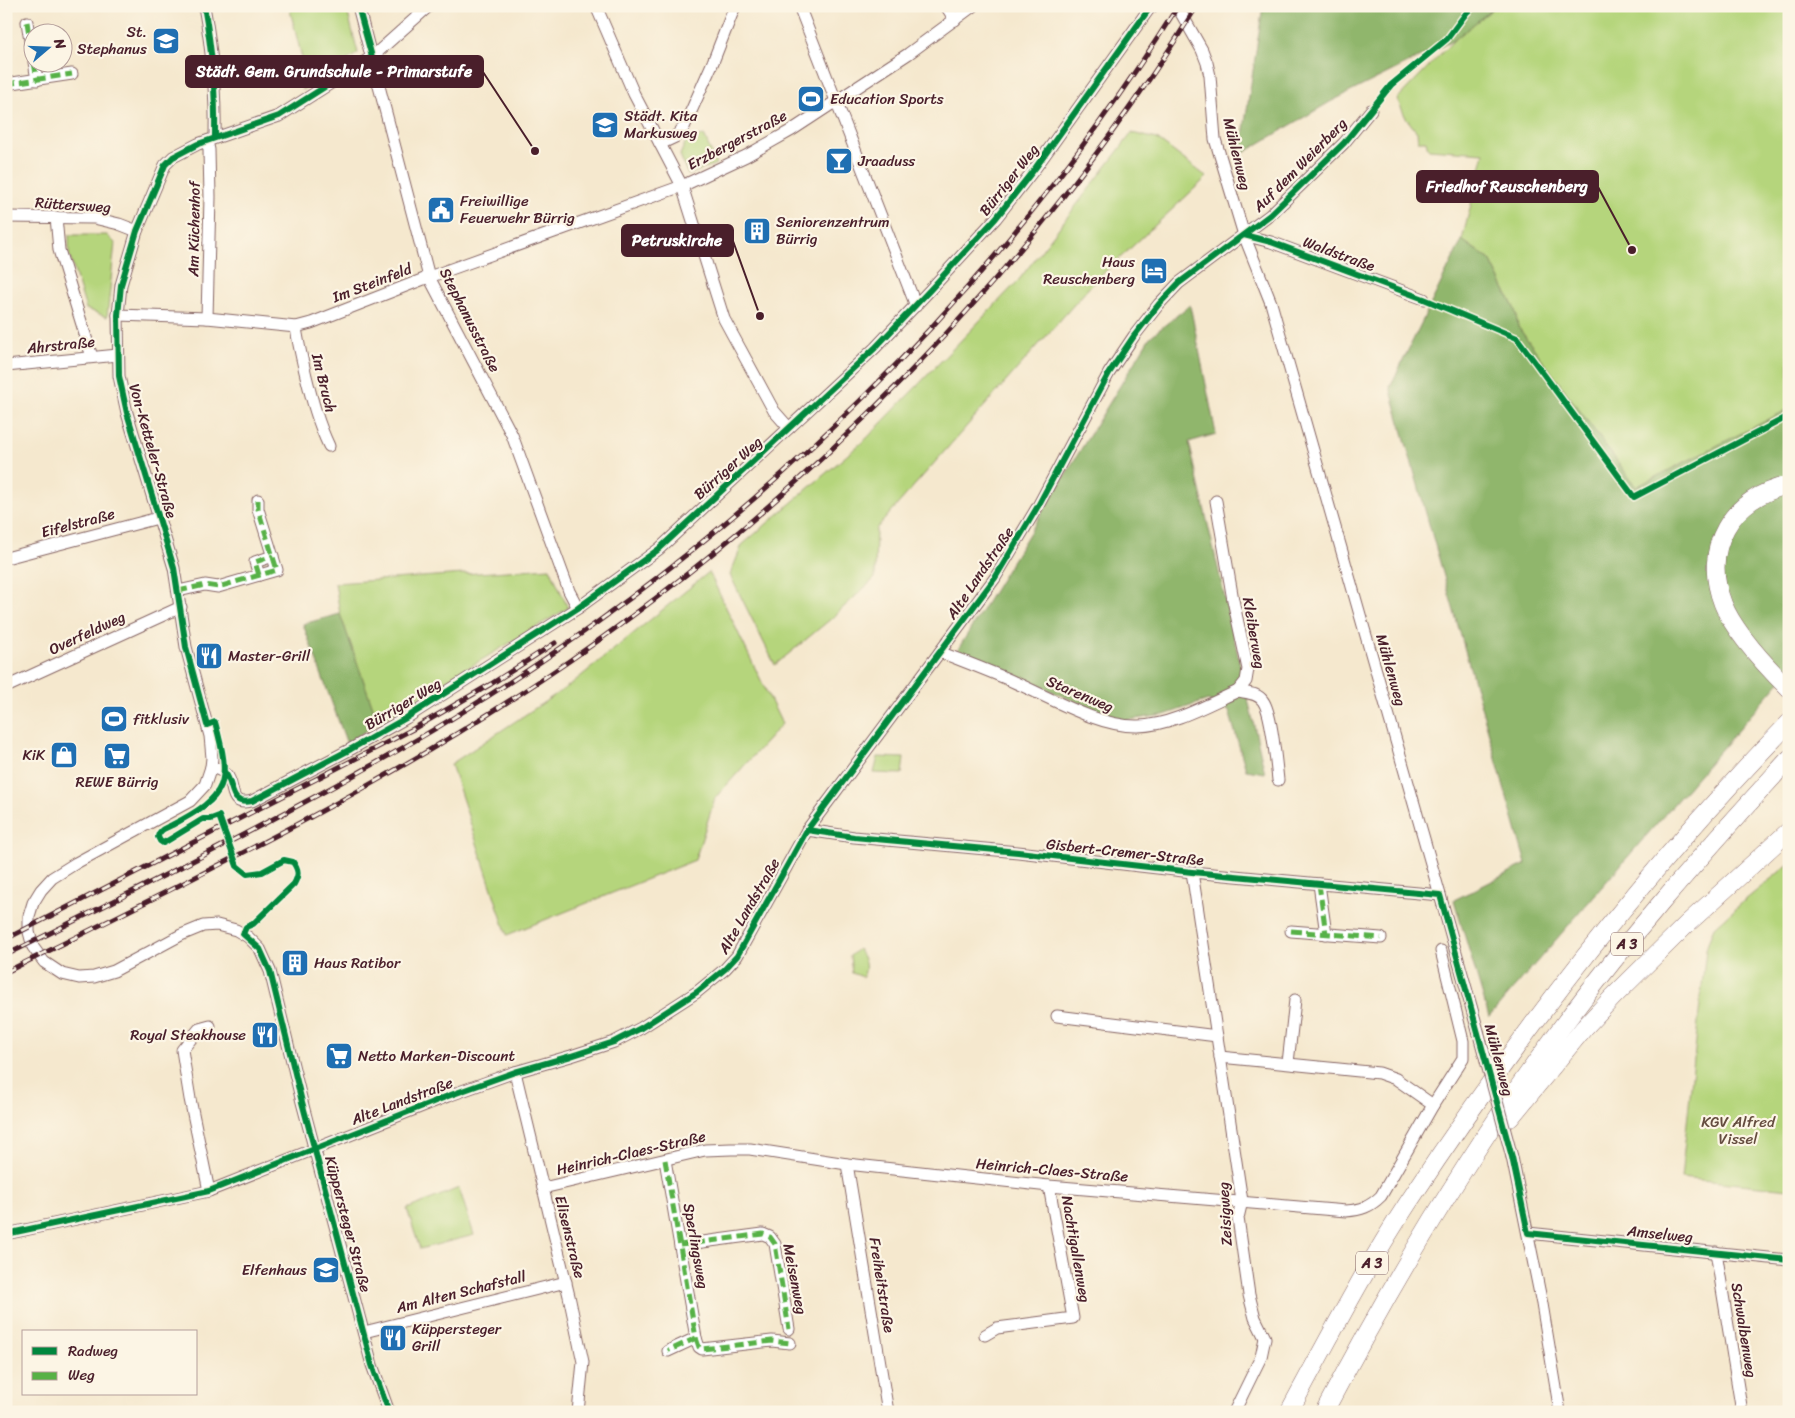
<svg xmlns="http://www.w3.org/2000/svg" width="1795" height="1418" viewBox="0 0 1795 1418" font-family="Sriracha,sans-serif">
	<style>
		.green { fill: #b5d57c; stroke: #807a54 }
		.forest { fill: #90b66c; stroke: #6d6a4c }
		.lines { fill: none; stroke-linecap: round; stroke-linejoin: round }
		.minor-casing { stroke: #866564; stroke-width: 13 }
		.highway-casing { stroke: #866564; stroke-width: 19 }
		.minor { stroke: #fff; stroke-width: 11 }
		.highway { stroke: #fff; stroke-width: 18 }
		.rail-casing { stroke: #4a1f2b; stroke-width: 5 }
		.rail { stroke: #fcf5e5; stroke-width: 3; stroke-dasharray: 9; stroke-linecap: butt }
		.minor-bridge-casing { stroke: #866564; stroke-width: 13; stroke-linecap: butt }
		.minor-bridge { stroke: #fff; stroke-width: 11 }
		.quiet { stroke: #57b146; stroke-width: 5; stroke-dasharray: 10 5; stroke-linecap: butt }
		.cycleway-casing { stroke: #fcf5e5; stroke-width: 9 }
		.cycleway { stroke: #00873e; stroke-width: 6 }
		.labels { text-anchor: middle; stroke-width: 4.5; stroke-linejoin: round; paint-order: stroke }
		.shield { fill: #fcf5e5; stroke: #7f5f63; stroke-width: 1 }
		.shield-label { font-size: 14px; font-weight: bold; fill: #4a1f2b }
		.poi-label { font-size: 15px; fill: #4a1f2b; stroke: #fcf5e5; text-anchor: start }
		.street-label { font-size: 15px; fill: #4a1f2b; stroke: #fcf5e5 }
		.park-label { font-size: 15px; fill: #654c3f; stroke: #fcf5e5 }
		.leader { fill: none; stroke: #4a1f2b; stroke-width: 2 }
		.callout-dot { fill: #4a1f2b; stroke: #fcf5e5; stroke-width: 2 }
		.callout { fill: #4a1f2b; stroke: #4a1f2b; stroke-width: 2 }
		.callout-label { font-size: 16px; text-anchor: middle; font-weight: bold; fill: #fff }
	</style>
	<rect width="100%" height="100%" fill="#fcf5e5"/>
	<filter id="ink" filterUnits="userSpaceOnUse"><feTurbulence type="fractalNoise" baseFrequency=".02" numOctaves="2"/><feDisplacementMap in="SourceGraphic" scale="10" xChannelSelector="R" yChannelSelector="G"/><feConvolveMatrix kernelMatrix="1 2 1 2 8 2 1 2 1" color-interpolation-filters="sRGB"/></filter>
	<filter id="wash" filterUnits="userSpaceOnUse"><feTurbulence type="fractalNoise" baseFrequency=".0096" numOctaves="4" result="noise"/><feDisplacementMap in="SourceGraphic" scale="20" xChannelSelector="R" yChannelSelector="G"/><feGaussianBlur stdDeviation="1.12" result="paint"/><feColorMatrix in="noise" values="0 0 0 0 0 0 0 0 0 0 0 0 0 0 0 0 0 1.4 0 .05"/><feComposite in="paint" operator="in"/></filter>
	<g filter="url(#wash)">
		<rect width="100%" height="100%" fill="#f5e8ce"/>
		<g class="green">
			<path d="M289 6H346L358 53 302 90 303 62Z"/>
			<path d="M1496 6H1789V409L1636 487 1518 327 1515 310 1490 260 1462 240 1484 153 1428 149 1426 141H1418L1417 132 1406 118 1397 99 1454 40Z"/>
			<path d="M1132 133 1157 139 1207 177 1093 283 876 529 875 578 832 618 775 665 730 575 742 545 867 438 1018 281Z"/>
			<path d="M704 135 716 164 688 175 680 155 686 141Z"/>
			<path d="M69 235H107L115 243 107 317 86 309 69 254Z"/>
			<path d="M550 568 568 608 378 722 340 614 335 583Z"/>
			<path d="M709 572 782 724 715 798 695 860 507 935 451 764 570 685Z"/>
			<path d="M878 757 904 758 902 774 874 773Z"/>
			<path d="M1789 864V1189L1681 1178 1706 949 1713 929 1744 901Z"/>
			<path d="M858 949C865 958 868 967 863 977L852 973 850 956Z"/>
			<path d="M459 1188 474 1235 420 1249 407 1209Z"/>
		</g>
		<g class="forest">
			<path d="M1263 6H1496L1454 40 1330 102 1240 155Z"/>
			<path d="M1462 240 1490 260 1515 310 1518 327 1636 487 1789 409V671L1489 1017 1454 900 1526 864 1390 387Z"/>
			<path d="M1190 305 1216 434 1189 442 1265 773 1246 770 1229 711 1208 700 1164 715 1121 721 957 651 1150 337Z"/>
			<path d="M340 614 378 722 347 744 303 624Z"/>
		</g>
	</g>
	<g filter="url(#ink)">
		<g class="lines">
			<g class="minor-casing">
				<g id="minor">
					<path d="M204 6C212 50 216 93 215 137"/>
					<path d="M358 6 429 277 512 435 569 591 578 608"/>
					<path d="M596 6 634 94 682 186 724 319 774 411 789 428"/>
					<path d="M799 6 916 306"/>
					<path d="M946 6 955 20"/>
					<path d="M1177 6 1202 50 1207 63 1210 76 1215 139 1244 235 1271 303 1440 895 1478 1031"/>
					<path d="M27 22 32 54"/>
					<path d="M34 62 37 80"/>
					<path d="M6 84 72 74"/>
					<path d="M207 141 209 150 210 197 207 318"/>
					<path d="M660 144 675 137 684 127 713 62 735 6"/>
					<path d="M6 217 94 218 119 224 137 231"/>
					<path d="M56 217 59 250 92 357"/>
					<path d="M1244 235 1271 242 1424 299"/>
					<path d="M118 315 207 318 296 327 311 323 429 277 682 186 746 156 792 130 908 54 973 6"/>
					<path d="M296 327C298 343 302 359 306 376 312 400 318 423 329 446"/>
					<path d="M6 366 118 355"/>
					<path d="M1216 501 1233 600 1248 669 1246 681 1238 691C1247 693 1258 693 1263 701 1272 713 1276 763 1278 780"/>
					<path d="M6 558 158 518"/>
					<path d="M259 575 255 562 273 556"/>
					<path d="M178 591 205 585 218 587 277 570 258 509V500"/>
					<path d="M940 652C965 662 990 671 1014 682 1051 698 1099 727 1138 726 1170 726 1209 704 1238 691"/>
					<path d="M6 687 181 607"/>
					<path d="M211 767C216 769 222 770 226 774 237 785 226 807 252 801L351 749 406 718 578 608 659 549 875 348 930 290 996 218 1036 167 1149 9 1153 6"/>
					<path d="M807 830 854 837 1018 852 1192 872 1440 895"/>
					<path d="M1192 872 1242 1201 1238 1218 1249 1295 1255 1318 1265 1338 1261 1357 1234 1412"/>
					<path d="M1319 884 1326 934"/>
					<path d="M1291 931 1381 938"/>
					<path d="M1057 1016 1217 1036"/>
					<path d="M1220 1057 1379 1073 1396 1079 1433 1105"/>
					<path d="M1288 1063 1295 1000"/>
					<path d="M515 1072 569 1296 583 1362 578 1412"/>
					<path d="M1512 1157 1542 1304 1560 1412"/>
					<path d="M665 1160 696 1338 668 1351"/>
					<path d="M847 1164 888 1412"/>
					<path d="M543 1188 705 1150 731 1149H750L847 1164 1049 1186 1346 1211C1361 1210 1370 1207 1381 1196L1433 1105 1463 1058V1041L1441 951"/>
					<path d="M209 1191 190 1099 182 1050 199 1029 210 1026"/>
					<path d="M1528 1233 1789 1260"/>
					<path d="M6 1234 209 1191 448 1096 515 1072 571 1056 614 1042 641 1028 697 992 725 969 737 956 807 830 995 578 1038 506 1109 373 1134 336 1159 304 1179 283 1270 215 1344 143 1371 110"/>
					<path d="M680 1245 763 1234 770 1237 775 1244 789 1329"/>
					<path d="M1716 1252 1742 1412"/>
					<path d="M364 1332 566 1282"/>
					<path d="M985 1335 997 1328 1073 1318 1049 1186"/>
					<path d="M696 1338 699 1347 702 1349 772 1341 790 1343"/>
					<path d="M389 1412 372 1365 302 1102 270 971 260 949 248 937 236 930 217 925 203 926 181 935 114 971 94 977 79 978 62 974 44 962 33 947 29 932V916L33 903 41 890 52 878 76 863 190 801 205 785 211 767 212 758 210 736 186 647 174 568 127 413 119 376 118 315 121 285 137 231 165 165 173 157 198 144 279 116 372 57 429 6"/>
				</g>
			</g>
			<g class="highway-casing">
				<g id="highway">
					<path d="M1789 485C1731 497 1701 548 1723 604 1734 632 1767 667 1789 689"/>
					<path d="M1510 1118 1584 1028 1613 997 1687 924 1789 831"/>
					<path d="M1289 1412C1327 1342 1364 1270 1408 1203 1520 1032 1646 870 1789 723"/>
					<path d="M1324 1412C1390 1287 1462 1164 1545 1050 1619 947 1704 852 1789 759"/>
				</g>
			</g>
			<use href="#minor" class="minor"/>
			<use href="#highway" class="highway"/>
			<g class="rail-casing">
				<g id="rail">
					<path d="M6 939 413 729 491 684 555 643"/>
					<path d="M6 955C96 910 185 866 273 819 337 785 400 751 461 713 749 536 998 293 1178 6"/>
					<path d="M6 972C188 881 372 793 541 680 800 508 1033 270 1197 6"/>
				</g>
			</g>
			<use href="#rail" class="rail"/>
			<g class="minor-bridge-casing">
				<path id="minor-bridge" d="M1478 1031 1512 1157"/>
			</g>
			<use href="#minor-bridge" class="minor-bridge"/>
			<g class="quiet">
				<path d="M27 22 32 54"/>
				<path d="M34 62 37 80"/>
				<path d="M6 84 72 74"/>
				<path d="M259 575 255 562 273 556"/>
				<path d="M178 591 205 585 218 587 277 570 258 509V500"/>
				<path d="M1319 884 1326 934"/>
				<path d="M1291 931 1381 938"/>
				<path d="M665 1160 696 1338 668 1351"/>
				<path d="M680 1245 763 1234 770 1237 775 1244 789 1329"/>
				<path d="M696 1338 699 1347 702 1349 772 1341 790 1343"/>
			</g>
			<g class="cycleway-casing">
				<g id="cycleway">
					<path d="M204 6C212 50 216 93 215 137"/>
					<path d="M358 6 372 57 279 116 198 144 173 157 165 165 137 231 121 285 118 315 119 376 127 413 174 568 186 647 207 725 215 722C232 783 228 796 172 825 165 828 159 830 158 837L160 841 163 843 167 841 203 819H211L219 816 237 866 247 874 262 872 284 860 293 862C299 871 299 875 294 884L253 924 246 927 243 934 260 949 270 971 302 1102 372 1365 389 1412"/>
					<path d="M1244 235 1271 242 1424 299 1517 338 1634 497 1789 416"/>
					<path d="M225 773C235 785 228 806 252 801L351 749 406 718 578 608 659 549 875 348 930 290 996 218 1036 167 1149 9 1153 6"/>
					<path d="M807 830 854 837 1018 852 1192 872 1440 895 1512 1157 1528 1233 1789 1260"/>
					<path d="M6 1234 209 1191 448 1096 515 1072 571 1056 614 1042 641 1028 697 992 725 969 737 956 807 830 995 578 1038 506 1109 373 1134 336 1159 304 1179 283 1270 215 1344 143 1391 85 1447 39 1467 12 1474 6"/>
				</g>
			</g>
			<use href="#cycleway" class="cycleway"/>
		</g>
	</g>
	<defs>
		<g id="school-square" transform="scale(1.4375)"><rect x="-9" y="-9" width="18" height="18" rx="4" fill="#1f6fb2" stroke="#fcf5e5"/><path d="M0-5L7-2L0 1L-7-2ZM-4 1L0 2.5L4 1V4Q0 6-4 4Z" fill="#fff"/></g>
		<g id="stadium-square" transform="scale(1.4375)"><rect x="-9" y="-9" width="18" height="18" rx="4" fill="#1f6fb2" stroke="#fcf5e5"/><path d="M0-5a6.5 5 0 1 0 0 10a6.5 5 0 1 0 0-10ZM-3.5-1.8h7v3.6h-7Z" fill="#fff"/></g>
		<g id="bar-square" transform="scale(1.4375)"><rect x="-9" y="-9" width="18" height="18" rx="4" fill="#1f6fb2" stroke="#fcf5e5"/><path d="M-6-5H6L.8 .8V4.5H3.5V6h-7V4.5H-.8V.8Z" fill="#fff"/></g>
		<g id="civic-square" transform="scale(1.4375)"><rect x="-9" y="-9" width="18" height="18" rx="4" fill="#1f6fb2" stroke="#fcf5e5"/><path d="M-.6-6.5H3V-4.5H.6V-3L4-1V1h2V6H-6V1h2V-1L-.6-3ZM-1.2 2.5V6h2.4V2.5Z" fill="#fff"/></g>
		<g id="building-square" transform="scale(1.4375)"><rect x="-9" y="-9" width="18" height="18" rx="4" fill="#1f6fb2" stroke="#fcf5e5"/><path d="M-4-6H4V6H1V3H-1V6H-4ZM-2.5-4.3h1.7v1.8h-1.7ZM.8-4.3h1.7v1.8H.8ZM-2.5-1h1.7V.8h-1.7ZM.8-1h1.7V.8H.8Z" fill="#fff"/></g>
		<g id="hotel-square" transform="scale(1.4375)"><rect x="-9" y="-9" width="18" height="18" rx="4" fill="#1f6fb2" stroke="#fcf5e5"/><path d="M-6-4.5h1.5V1H6V5H4.5V3h-9V5H-6ZM-4 0a1.8 1.8 0 1 1 3.6 0ZM.5 0V-2.5h3Q6-2.5 6 0Z" fill="#fff"/></g>
		<g id="restaurant-square" transform="scale(1.4375)"><rect x="-9" y="-9" width="18" height="18" rx="4" fill="#1f6fb2" stroke="#fcf5e5"/><path d="M-5-6h1v4h1v-4h1v4h1v-4h1v5L-1.5 .5V6h-2V.5L-5-1ZM5-6V6H3V1.5H1.5Q1.5-4 5-6Z" fill="#fff"/></g>
		<g id="shop-square" transform="scale(1.4375)"><rect x="-9" y="-9" width="18" height="18" rx="4" fill="#1f6fb2" stroke="#fcf5e5"/><path d="M-5-2.5h2.3a2.7 3.5 0 0 1 5.4 0H5L5.5 6h-11ZM-1.5-2.5h3a1.5 2.3 0 0 0-3 0Z" fill="#fff"/></g>
		<g id="supermarket-square" transform="scale(1.4375)"><rect x="-9" y="-9" width="18" height="18" rx="4" fill="#1f6fb2" stroke="#fcf5e5"/><path d="M-6-5.5h2.5l.6 2H6L4.5 2H-2.5L-4.4-4H-6ZM-1.5 3.2a1.3 1.3 0 1 0 .1 0ZM3 3.2a1.3 1.3 0 1 0 .1 0Z" fill="#fff"/></g>
	</defs>
	<g fill-rule="evenodd">
		<use href="#school-square" x="166" y="41"/>
		<use href="#stadium-square" x="811" y="99"/>
		<use href="#school-square" x="605" y="125"/>
		<use href="#bar-square" x="839" y="161"/>
		<use href="#civic-square" x="441" y="210"/>
		<use href="#building-square" x="757" y="231"/>
		<use href="#hotel-square" x="1154" y="271"/>
		<use href="#restaurant-square" x="209" y="656"/>
		<use href="#stadium-square" x="114" y="719"/>
		<use href="#shop-square" x="64" y="755"/>
		<use href="#supermarket-square" x="117" y="756"/>
		<use href="#building-square" x="295" y="963"/>
		<use href="#restaurant-square" x="265" y="1035"/>
		<use href="#supermarket-square" x="339" y="1056"/>
		<use href="#school-square" x="326" y="1270"/>
		<use href="#restaurant-square" x="393" y="1338"/>
	</g>
	<g class="labels">
		<g class="shield">
			<rect x="1611" y="932.5" width="32" height="23" rx="4"/>
			<rect x="1356" y="1251.5" width="32" height="23" rx="4"/>
		</g>
		<g class="shield-label">
			<text x="1627" y="949">A 3</text>
			<text x="1372" y="1268">A 3</text>
		</g>
		<g class="poi-label">
			<text x="147" y="37" text-anchor="end">St.<tspan x="147" dy="17">Stephanus</tspan></text>
			<text x="830" y="104">Education Sports</text>
			<text x="624" y="121">Städt. Kita<tspan x="624" dy="17">Markusweg</tspan></text>
			<text x="858" y="166">Jraaduss</text>
			<text x="460" y="206">Freiwillige<tspan x="460" dy="17">Feuerwehr Bürrig</tspan></text>
			<text x="776" y="227">Seniorenzentrum<tspan x="776" dy="17">Bürrig</tspan></text>
			<text x="1135" y="267" text-anchor="end">Haus<tspan x="1135" dy="17">Reuschenberg</tspan></text>
			<text x="228" y="661">Master-Grill</text>
			<text x="133" y="724">fitklusiv</text>
			<text x="45" y="760" text-anchor="end">KiK</text>
			<text x="117" y="787" text-anchor="middle">REWE Bürrig</text>
			<text x="314" y="968">Haus Ratibor</text>
			<text x="246" y="1040" text-anchor="end">Royal Steakhouse</text>
			<text x="358" y="1061">Netto Marken-Discount</text>
			<text x="307" y="1275" text-anchor="end">Elfenhaus</text>
			<text x="412" y="1334">Küppersteger<tspan x="412" dy="17">Grill</tspan></text>
		</g>
		<g class="street-label">
			<text transform="translate(737 140) rotate(-28)" y="5">Erzbergerstraße</text>
			<text transform="translate(1237 154) rotate(76)" y="5">Mühlenweg</text>
			<text transform="translate(1300 165) rotate(-45)" y="5">Auf dem Weierberg</text>
			<text transform="translate(1009 180) rotate(-52)" y="5">Bürriger Weg</text>
			<text transform="translate(73 205) rotate(4)" y="5">Rüttersweg</text>
			<text transform="translate(194 229) rotate(-89)" y="5">Am Küchenhof</text>
			<text transform="translate(1339 254) rotate(20)" y="5">Waldstraße</text>
			<text transform="translate(372 283) rotate(-21)" y="5">Im Steinfeld</text>
			<text transform="translate(470 320) rotate(63)" y="5">Stephanusstraße</text>
			<text transform="translate(61 345) rotate(-6)" y="5">Ahrstraße</text>
			<text transform="translate(324 383) rotate(76)" y="5">Im Bruch</text>
			<text transform="translate(153 451) rotate(74)" y="5">Von-Ketteler-Straße</text>
			<text transform="translate(728 468) rotate(-42)" y="5">Bürriger Weg</text>
			<text transform="translate(78 523) rotate(-15)" y="5">Eifelstraße</text>
			<text transform="translate(980 573) rotate(-56)" y="5">Alte Landstraße</text>
			<text transform="translate(87 633) rotate(-25)" y="5">Overfeldweg</text>
			<text transform="translate(1254 633) rotate(80)" y="5">Kleiberweg</text>
			<text transform="translate(1391 670) rotate(74)" y="5">Mühlenweg</text>
			<text transform="translate(1080 694) rotate(23)" y="5">Starenweg</text>
			<text transform="translate(403 704) rotate(-31)" y="5">Bürriger Weg</text>
			<text transform="translate(1125 852) rotate(6)" y="5">Gisbert-Cremer-Straße</text>
			<text transform="translate(749 906) rotate(-60)" y="5">Alte Landstraße</text>
			<text transform="translate(1499 1060) rotate(75)" y="5">Mühlenweg</text>
			<text transform="translate(402 1101) rotate(-21)" y="5">Alte Landstraße</text>
			<text transform="translate(631 1153) rotate(-13)" y="5">Heinrich-Claes-Straße</text>
			<text transform="translate(1052 1170) rotate(5)" y="5">Heinrich-Claes-Straße</text>
			<text transform="translate(1225 1214) rotate(-93)" y="5">Zeisigweg</text>
			<text transform="translate(348 1224) rotate(75)" y="5">Küppersteger Straße</text>
			<text transform="translate(1660 1234) rotate(6)" y="5">Amselweg</text>
			<text transform="translate(570 1237) rotate(76)" y="5">Elisenstraße</text>
			<text transform="translate(696 1246) rotate(80)" y="5">Sperlingsweg</text>
			<text transform="translate(1076 1249) rotate(80)" y="5">Nachtigallenweg</text>
			<text transform="translate(795 1279) rotate(79)" y="5">Meisenweg</text>
			<text transform="translate(882 1285) rotate(81)" y="5">Freiheitstraße</text>
			<text transform="translate(461 1292) rotate(-14)" y="5">Am Alten Schafstall</text>
			<text transform="translate(1744 1330) rotate(81)" y="5">Schwalbenweg</text>
		</g>
		<g class="park-label">
			<text x="1738" y="1127">KGV Alfred<tspan x="1738" dy="17">Vissel</tspan></text>
		</g>
	</g>
	<path class="leader" d="M535 151L483 72M1632 250L1598 187M760 316L733 241"/>
	<g class="callout-dot">
		<circle cx="535" cy="151" r="5"/>
		<circle cx="1632" cy="250" r="5"/>
		<circle cx="760" cy="316" r="5"/>
	</g>
	<g class="callout">
		<rect x="186" y="56" width="297" height="31" rx="5"/>
		<rect x="1417" y="171" width="181" height="31" rx="5"/>
		<rect x="622" y="225" width="111" height="31" rx="5"/>
	</g>
	<g class="callout-label">
		<text x="334" y="77">Städt. Gem. Grundschule - Primarstufe</text>
		<text x="1507" y="192">Friedhof Reuschenberg</text>
		<text x="677" y="246">Petruskirche</text>
	</g>
	<rect width="1795" height="1418" fill="none" stroke="#fcf5e5" stroke-width="25"/>
	<rect x="22" y="1330" width="175" height="65" fill="#fcf5e5" stroke="#b59f9b"/>
	<rect x="32" y="1347" width="25" height="8" fill="#00873e" stroke="#b59f9b"/>
	<text x="68" y="1356" font-size="15" fill="#4a1f2b">Radweg</text>
	<rect x="32" y="1372" width="25" height="8" fill="#57b146" stroke="#b59f9b"/>
	<text x="68" y="1380" font-size="15" fill="#4a1f2b">Weg</text>
	<g transform="translate(48 48) rotate(71)"><circle r="24" fill="#fcf5e5" stroke="#b59f9b"/>
	<path d="M0-4L9 19L0 12L-9 19Z" fill="#1f6fb2"/>
	<text y="-8" font-size="14" font-weight="bold" text-anchor="middle" fill="#4a1f2b">N</text>
	</g>
</svg>
